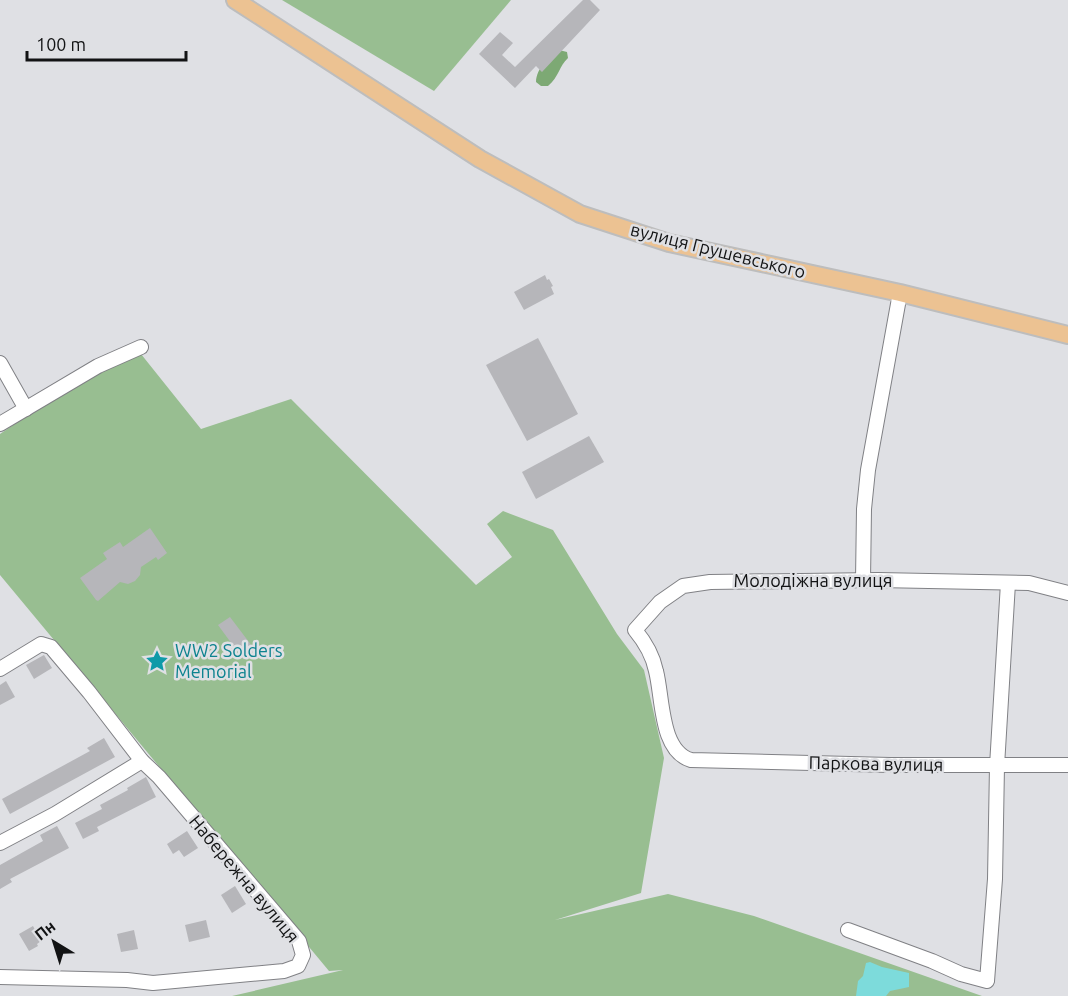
<svg xmlns="http://www.w3.org/2000/svg" width="1068" height="996" viewBox="0 0 1068 996" font-family="Ubuntu,sans-serif">
	<style>
		.green { fill: #98be91 }
		.forest { fill: #7da974 }
		.water { fill: #7ddbdb }
		.building { fill: #b6b6ba }
		.lines { fill: none; stroke-linecap: round; stroke-linejoin: round }
		.minor-casing { stroke: #808185; stroke-width: 16 }
		.major-casing { stroke: #bdbdbd; stroke-width: 20 }
		.minor { stroke: #fff; stroke-width: 14 }
		.major { stroke: #ecc292; stroke-width: 16 }
		.labels { text-anchor: middle; stroke-width: 5; stroke-linejoin: round; paint-order: stroke }
		.street-label { font-size: 18px; fill: #121314; stroke: #dfe0e4 }
		.culture-label { font-size: 18px; fill: #0d838f; stroke: #dfe0e4; text-anchor: start }
	</style>
	<rect width="100%" height="100%" fill="#dfe0e4"/>
	<g class="green">
		<path d="M282 0H511L434 91Z"/>
		<path d="M141 354 201 429 291 399 476 585 512 557 487 524 503 511 553 530 617 634 644 670 664 758 641 893 555 920 668 894 754 916 982 996H232L343 970 329 971 0 575V434L87 375Z"/>
	</g>
	<path class="forest" d="M559 50 567 52 568 58C559 66 559 77 548 86H541L536 82C536 69 549 56 559 50Z"/>
	<path class="water" d="M870 962 882 967 909 973V987L890 991 886 996H856L858 981 863 976 866 963Z"/>
	<g class="building">
		<path d="M583 0H590L600 10 542 72 536 66 515 88 479 54 500 32 513 43 502 55 515 67Z"/>
		<path d="M545 275 547 280 549 279 553 286 551 287 554 294 524 310 514 292Z"/>
		<path d="M538 338 578 414 527 441 486 365Z"/>
		<path d="M589 436 604 462 536 499 522 472Z"/>
		<path d="M150 528 167 553 158 560 156 557 141 567 140 575 135 581 128 584 120 582 98 601 96 600 80 578 107 559 103 553 120 542 123 547Z"/>
		<path d="M230 617 255 650 243 659 218 625Z"/>
		<path d="M44 655 52 668 34 679 26 665Z"/>
		<path d="M6 681 15 697 0 705V685Z"/>
		<path d="M104 738 115 757 10 814 2 799 90 751 87 748Z"/>
		<path d="M146 777 156 797 97 827 99 831 83 839 75 823 102 809 100 805 128 790 127 788Z"/>
		<path d="M57 826 69 848 10 879 12 882 0 889V865L43 841 40 835Z"/>
		<path d="M187 831 198 848 184 857 179 850 173 854 167 844Z"/>
		<path d="M235 886 246 904 232 913 221 895Z"/>
		<path d="M206 920 210 937 189 942 185 925Z"/>
		<path d="M33 926 41 941 37 944 38 946 29 951 19 934Z"/>
		<path d="M134 930 138 949 121 952 117 934Z"/>
	</g>
	<g class="lines">
		<g class="minor-casing">
			<g id="minor">
				<path d="M0 363 26 409"/>
				<path d="M0 424 98 366 141 347"/>
				<path d="M863 580 864 509 868 470 900 293"/>
				<path d="M1068 593 1029 583 878 580 710 582 683 586 660 602 635 630C645 642 653 656 656 671 663 698 660 751 691 760L890 765H1068"/>
				<path d="M0 669 41 644 51 647 89 692 142 761 159 777 299 941 303 955 298 966 284 971 153 983 127 980 0 977"/>
				<path d="M0 843 55 814 142 761"/>
				<path d="M848 930 932 961 961 974 987 981 995 879 997 766 1008 583"/>
			</g>
		</g>
		<g class="major-casing">
			<path id="major" d="M235 0 480 159 580 214 669 243 900 293 1068 335"/>
		</g>
		<use href="#minor" class="minor"/>
		<use href="#major" class="major"/>
	</g>
	<defs>
		<g id="sight-bare" transform="scale(1.8)"><path d="M0-6L1.8-2.2L6-1.7L2.9 1.2L3.7 5.4L0 3.3L-3.7 5.4L-2.9 1.2L-6-1.7L-1.8-2.2Z" fill="#0f9aa8" stroke="#dfe0e4" stroke-width="2.5" paint-order="stroke"/></g>
	</defs>
	<g fill-rule="evenodd">
		<use href="#sight-bare" x="157" y="661"/>
	</g>
	<g class="labels">
		<g class="street-label">
			<text transform="translate(718 251) rotate(14)" y="6">вулиця Грушевського</text>
			<text x="813" y="587">Молодіжна вулиця</text>
			<text transform="translate(876 764) rotate(1)" y="6">Паркова вулиця</text>
			<text transform="translate(244 879) rotate(50)" y="6">Набережна вулиця</text>
		</g>
		<g class="culture-label">
			<text x="175" y="657">WW2 Solders<tspan x="175" dy="21">Memorial</tspan></text>
		</g>
	</g>
	<g transform="translate(54 942) rotate(322)" stroke="#dfe0e4" stroke-width="4.5" paint-order="stroke">
	<path d="M0-4.5L10 22L0 15L-10 22Z" fill="#121314"/>
	<text y="-9" font-size="16" font-weight="bold" text-anchor="middle" fill="#121314">Пн</text>
	</g>
	<path d="M27 51v9h159v-9" fill="none" stroke="#121314" stroke-width="3"/>
	<text x="36" y="51" font-size="18" fill="#121314" stroke="#dfe0e4" stroke-width="4.5" paint-order="stroke">100 m</text>
</svg>
